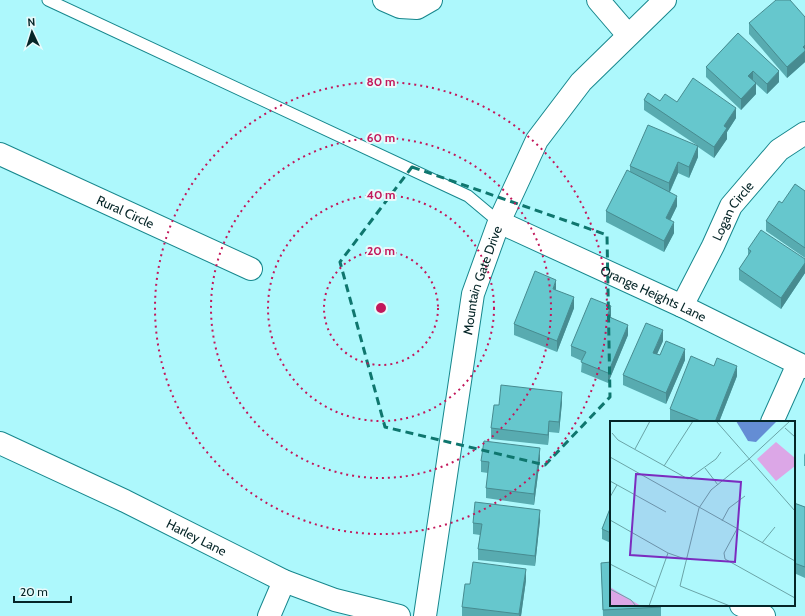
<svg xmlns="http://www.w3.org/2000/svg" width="805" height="616" viewBox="0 0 805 616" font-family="Cabin,sans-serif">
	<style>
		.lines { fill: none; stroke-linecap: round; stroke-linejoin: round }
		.lane-casing { stroke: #17878d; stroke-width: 13 }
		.street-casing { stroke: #17878d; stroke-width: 24 }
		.lane { stroke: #fff; stroke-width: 11 }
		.street { stroke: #fff; stroke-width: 22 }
		.wall { fill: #58abb0 }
		.shaded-wall { fill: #478b90 }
		.building { fill: #66c7cd; stroke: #478b90 }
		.marked { fill: none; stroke: #0f766e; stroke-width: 3; stroke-dasharray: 8 5; stroke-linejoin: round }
		.ring { fill: none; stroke: #c2185b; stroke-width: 2; stroke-dasharray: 2 4 }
		.labels { text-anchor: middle; stroke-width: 4; stroke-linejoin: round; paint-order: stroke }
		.street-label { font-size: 13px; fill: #052527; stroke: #e8fafb }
		.inset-road { fill: none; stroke: #6aa4a7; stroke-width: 1 }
		.view { fill: #7b2cbf; fill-opacity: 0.15; stroke: #7b2cbf; stroke-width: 2 }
		.inset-edge { fill: none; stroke: #052527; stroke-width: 2 }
		.centre { fill: #c2185b; stroke: #e8fafb; stroke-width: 2 }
		.ring-label { font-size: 12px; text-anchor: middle; font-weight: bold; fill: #c2185b; stroke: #e8fafb; stroke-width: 4; stroke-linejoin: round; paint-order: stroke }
	</style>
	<rect width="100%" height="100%" fill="#adf8fc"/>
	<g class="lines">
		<g class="lane-casing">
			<path id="lane" d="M48 0 468 196 499 222"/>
		</g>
		<g class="street-casing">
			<g id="street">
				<path d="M384 0 400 7 417 8 431 0"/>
				<path d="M598 0 628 35"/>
				<path id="s1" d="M0 154 251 269"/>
				<path id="s2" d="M499 222 682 306 805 367"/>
				<path id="s3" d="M682 306 713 246 731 206 779 150 805 133"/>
				<path d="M772 422 798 364"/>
				<path id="s4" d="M0 443 125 501 284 581 335 600 399 616"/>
				<path d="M741 605 764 616"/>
				<path d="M269 616 284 581"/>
				<path id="s5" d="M425 616 473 294 499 222 537 140 581 82 665 0"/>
			</g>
		</g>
		<use href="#lane" class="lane"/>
		<use href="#street" class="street"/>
	</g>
	<g class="wall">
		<path d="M805 17V62L787 78 749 34V23Z"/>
		<path d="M738 33 779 82 767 94 756 84V94L741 110 706 77V67Z"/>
		<path d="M644 100 677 102 736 118 727 132V139L714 158 698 147V157L689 178 678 173 670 192 677 206 670 220 674 233 664 252 606 222V211L630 172V166L698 146 644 110Z"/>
		<path d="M805 191V258L766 231V221L782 203Z"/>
		<path d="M748 249 805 259V273L781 309 739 280V269L748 256Z"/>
		<path d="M556 290 574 308 557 352 514 335V324Z"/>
		<path d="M611 316V317L628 335 608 383 581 372 582 361 571 356V346Z"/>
		<path d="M663 341 657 354 660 355 685 360 666 404 623 385V375Z"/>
		<path d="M737 376 719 422H676L670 420V409Z"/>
		<path d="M562 402 559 433 549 432 548 445 491 439V428L499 405Z"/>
		<path d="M805 453V466H804V455Z"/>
		<path d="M540 459 534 505 486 498V488L488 473 481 472V461Z"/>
		<path d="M794 503 805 507V578L794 573Z"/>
		<path d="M611 506V543L602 539V529Z"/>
		<path d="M540 520 535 566 478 560V549L480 535 473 534V523Z"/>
		<path d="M601 563 611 605H661V616H603Z"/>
		<path d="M526 580 521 616H462V607Z"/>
	</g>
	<g class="shaded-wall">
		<path d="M805 45V62L787 78V67Z"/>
		<path d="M753 71V82L748 76Z"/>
		<path d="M779 71V82L767 94V84Z"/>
		<path d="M756 83V94L741 110V99Z"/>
		<path d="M736 108V118L727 132V139L714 158V147L724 126Z"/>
		<path d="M698 146V157L689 178V167Z"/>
		<path d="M678 162V173L669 193V183Z"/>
		<path d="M677 196V206L666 229V218Z"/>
		<path d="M674 222V233L664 252V241Z"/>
		<path d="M805 263V273L781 309V298Z"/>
		<path d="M556 280V290L553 289Z"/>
		<path d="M574 297V308L557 352V341Z"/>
		<path d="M611 306V316L607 326V316Z"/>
		<path d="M628 325V335L608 383V373Z"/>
		<path d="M663 330V341L653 363V353Z"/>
		<path d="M685 349V360L666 404V393Z"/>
		<path d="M737 366V376L719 422H715Z"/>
		<path d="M562 392V402L559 433V422Z"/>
		<path d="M549 421V432L548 445V435Z"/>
		<path d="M540 448V459L534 505V494Z"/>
		<path d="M540 510V520L535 566V556Z"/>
		<path d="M526 569V580L521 616H519Z"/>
	</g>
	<g class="building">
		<path d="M776 0H790L805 17V45L803 47 805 49V51L787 67 749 23Z"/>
		<path d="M738 33 779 71 767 84 753 71 748 76 756 83 741 99 706 67Z"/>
		<path d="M693 78 736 108 724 126 727 128 714 147 644 100 648 93 660 101 665 94 677 102Z"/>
		<path d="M648 125 698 146 689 167 678 162 669 183 630 166Z"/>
		<path d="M627 170 677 196 666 218 674 222 664 241 606 211Z"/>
		<path d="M795 184 805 191V248L766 221 779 201 782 203Z"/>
		<path d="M761 230 805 259V263L781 298 739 269 751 251 748 249Z"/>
		<path d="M535 271 556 280 553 289 574 297 557 341 514 324Z"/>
		<path d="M591 298 611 306 607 316 628 325 608 373 581 362 586 352 571 346Z"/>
		<path d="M646 323 663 330 653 353 660 355 666 341 685 349 666 393 623 375Z"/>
		<path d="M691 356 714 366 717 358 737 366 715 422H703L670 409Z"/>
		<path d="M501 385 562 392 559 422 549 421 548 435 491 428 494 405H499Z"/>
		<path d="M484 441 540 448 534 494 486 488 489 462 481 461Z"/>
		<path d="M475 502 540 510 535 556 478 549 482 524 473 523Z"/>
		<path d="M794 503 805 507V567L794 563Z"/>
		<path d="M611 506V533L602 529Z"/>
		<path d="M473 562 526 569 519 614 462 607 465 584H470Z"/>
		<path d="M611 562V605H661V607L603 610 601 563Z"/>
	</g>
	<path class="marked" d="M412 167 607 235 610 397 545 465 385 427 340 262Z"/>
	<g class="ring">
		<circle cx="381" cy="308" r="57"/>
		<circle cx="381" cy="308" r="113"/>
		<circle cx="381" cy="308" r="170"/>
		<circle cx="381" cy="308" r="226"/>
	</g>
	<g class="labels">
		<g class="street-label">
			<text dy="5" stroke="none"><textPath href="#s1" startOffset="138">Rural Circle</textPath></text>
			<text dy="5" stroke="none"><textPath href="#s3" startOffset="108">Logan Circle</textPath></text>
			<text dy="5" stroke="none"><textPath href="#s5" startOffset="341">Mountain Gate Drive</textPath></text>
			<text dy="5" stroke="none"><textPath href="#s2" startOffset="170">Orange Heights Lane</textPath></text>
			<text dy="5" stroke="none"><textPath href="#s4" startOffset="218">Harley Lane</textPath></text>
		</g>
	</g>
	<g transform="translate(610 421)">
		<rect width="185" height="185" fill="#adf8fc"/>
		<path d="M0 166 31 185H0Z" fill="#dca7e7"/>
		<path d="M166 21 185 37V45L166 60 147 38Z" fill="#dca7e7"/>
		<path d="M126 0H167L146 21 138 20Z" fill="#648dd4"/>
		<path class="inset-road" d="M106 0 185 90M175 7 185 16M2 12 8 19 78 58 106 38 111 31M25 28 40 0M0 36 185 140M139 38 180 0M54 45 83 0M95 47 108 64M0 60 56 91M0 76 7 64M0 99 58 132 75 138M112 100 119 87 135 75M127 108 114 132 115 138 185 177M152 122 165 106M0 143 45 166M0 168 21 179 26 185M39 185 58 132M120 185 70 165 89 87 101 69 139 38"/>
		<path class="view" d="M26 53 131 61 125 141 20 134Z"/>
		<rect width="185" height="185" class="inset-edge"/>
	</g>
	<circle cx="381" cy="308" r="6" class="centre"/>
	<g class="ring-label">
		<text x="381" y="86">80 m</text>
		<text x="381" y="142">60 m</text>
		<text x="381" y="199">40 m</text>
		<text x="381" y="255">20 m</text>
	</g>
	<g transform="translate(32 32) rotate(356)" stroke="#e8fafb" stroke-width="3" paint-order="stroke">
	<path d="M0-3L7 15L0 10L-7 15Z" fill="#052527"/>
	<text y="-6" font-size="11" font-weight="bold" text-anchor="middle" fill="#052527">N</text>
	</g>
	<path d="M14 596v6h57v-6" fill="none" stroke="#052527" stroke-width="2"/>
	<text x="20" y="596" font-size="12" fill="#052527" stroke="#e8fafb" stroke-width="3" paint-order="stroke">20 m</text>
</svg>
